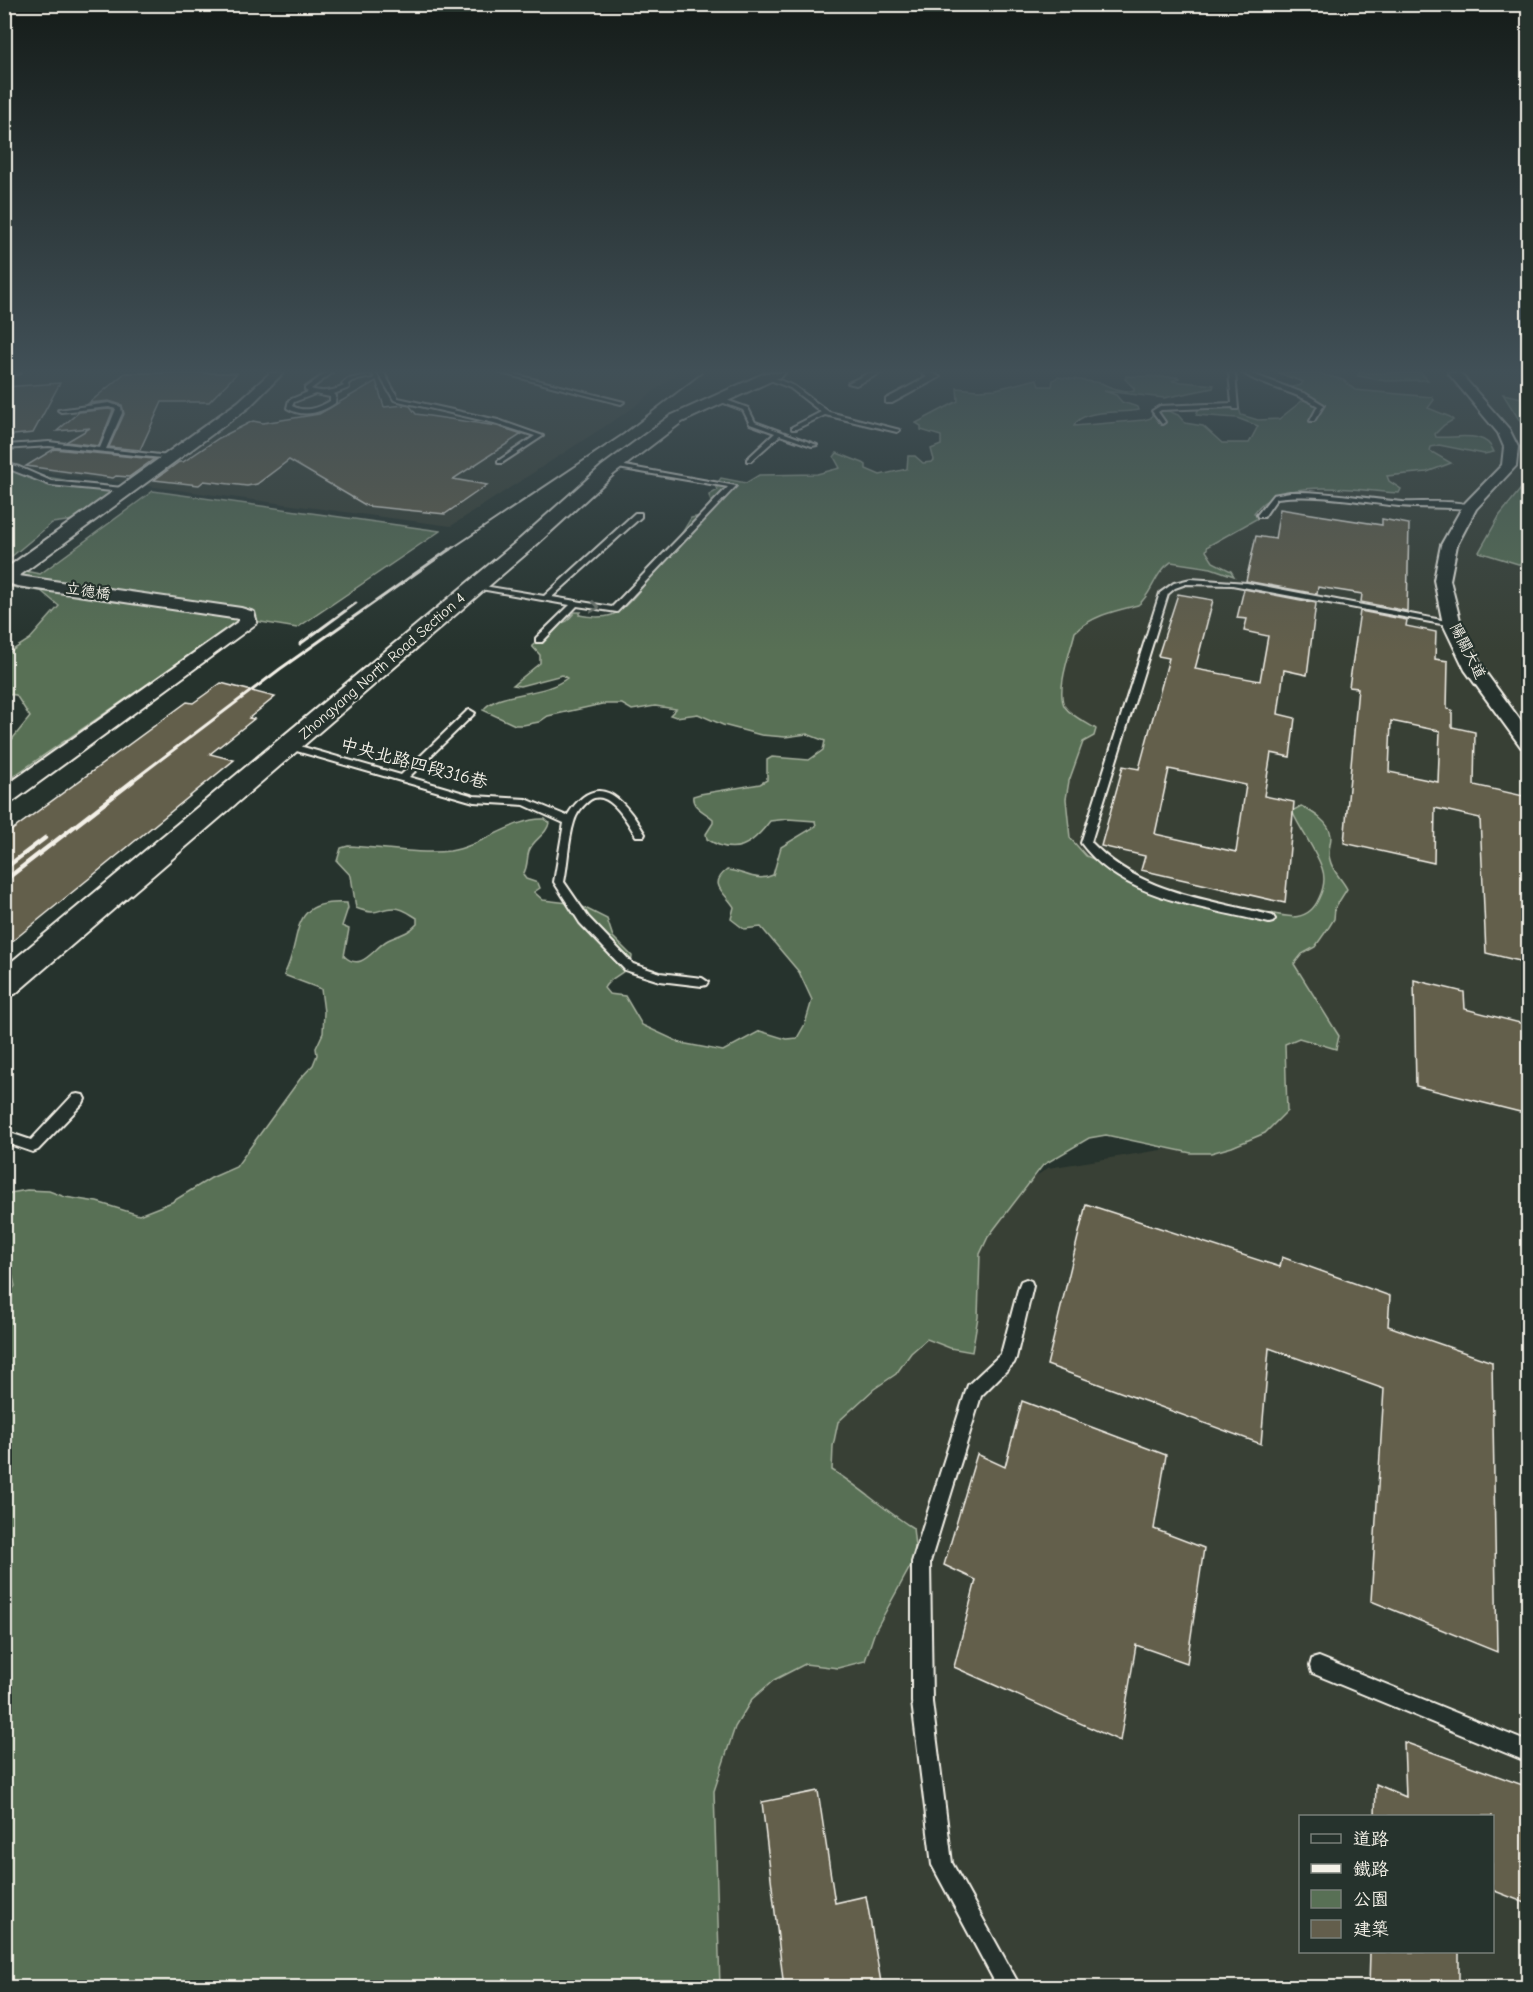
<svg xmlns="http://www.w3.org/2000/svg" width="1533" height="1992" viewBox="0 0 1533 1992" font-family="'Comic Neue','LXGW WenKai TC',sans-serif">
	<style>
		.built { fill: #384036; fill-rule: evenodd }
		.green { fill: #587055; stroke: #a6b09e; stroke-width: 1.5 }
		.building { fill: #635e4c; stroke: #f4f1e8; stroke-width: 1.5; fill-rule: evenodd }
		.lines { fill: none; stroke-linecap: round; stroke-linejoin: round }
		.service-casing { stroke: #f4f1e8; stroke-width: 4 }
		.pedestrian-casing { stroke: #f4f1e8; stroke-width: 4 }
		.minor-casing { stroke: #f4f1e8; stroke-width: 4 }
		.tertiary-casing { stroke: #f4f1e8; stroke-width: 4 }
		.service { fill: #26332d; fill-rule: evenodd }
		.pedestrian { fill: #26332d; fill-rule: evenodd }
		.minor { fill: #26332d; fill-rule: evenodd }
		.tertiary { fill: #26332d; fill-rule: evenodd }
		.rail-far2 { stroke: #f4f1e8; stroke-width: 2 }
		.rail-far1 { stroke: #f4f1e8; stroke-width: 3 }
		.rail { stroke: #f4f1e8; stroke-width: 4.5 }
		.oneway { stroke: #6e766e }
		.labels { text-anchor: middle; stroke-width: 4.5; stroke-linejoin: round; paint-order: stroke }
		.far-street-label { font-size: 15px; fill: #f4f1e8; stroke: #26332d }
		.street-label { font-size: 18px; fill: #f4f1e8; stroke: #26332d }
	</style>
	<rect width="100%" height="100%" fill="#26332d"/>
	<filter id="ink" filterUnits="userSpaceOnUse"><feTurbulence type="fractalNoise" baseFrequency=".0167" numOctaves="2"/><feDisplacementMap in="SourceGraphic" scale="12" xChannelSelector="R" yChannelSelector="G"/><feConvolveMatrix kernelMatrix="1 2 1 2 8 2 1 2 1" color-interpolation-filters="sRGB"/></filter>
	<g filter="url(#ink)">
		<g class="built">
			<path d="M5 373H677L630 410 451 526 5 467Z"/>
			<path d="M1327 373H1528V1987L620 1988 679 1651 955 1232 1048 1168 1242 1137 1049 871 1051 648 1322 385ZM1300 1816H1492V1952H1300Z"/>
		</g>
		<g class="green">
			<path d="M1278 373H1318L1343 380 1355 390 1432 397 1434 400 1428 408 1450 417 1453 420 1444 425 1435 434 1436 437C1455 439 1486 429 1494 452L1484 454 1439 445 1431 447 1430 451 1451 463 1427 472 1387 476 1389 481 1401 489 1399 493C1361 491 1278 475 1254 513L1258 518 1208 546 1206 551 1213 562 1231 571 1234 576 1211 568 1171 562C1154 573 1152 595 1138 605 1115 611 1093 615 1075 632 1071 650 1055 691 1065 707 1071 716 1087 723 1096 729L1094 736 1083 742 1069 781 1066 799 1070 838 1086 856 1218 913C1229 913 1236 910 1245 909 1270 908 1304 933 1319 898 1324 888 1326 879 1322 868 1315 848 1300 830 1292 811L1301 806C1312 812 1330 822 1331 836 1331 844 1327 852 1330 860 1332 871 1342 879 1347 889L1335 908 1334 919 1329 927 1315 947 1302 954 1294 964 1339 1036 1336 1049 1299 1038 1285 1044 1287 1111 1265 1133 1232 1147 1211 1153H1191L1106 1135 1089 1138 1043 1165 988 1237 980 1254 978 1317 972 1352 950 1348 927 1339 911 1353 896 1374 874 1389 838 1422 833 1446 832 1470C860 1487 884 1510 913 1528L916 1556 875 1631 865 1661 838 1668 805 1664 774 1680 752 1699 735 1727 714 1791 720 1987H5L4 1300 15 1286 11 1269V1249L5 1247V1194L27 1190 49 1191 65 1197 97 1202 139 1215 172 1202 211 1178 236 1167 300 1079 313 1065 317 1055 316 1048 323 1033 324 1012 321 989 284 975C304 937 286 899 347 903L348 908 342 926 349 929 344 956C362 973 373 948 388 940 398 935 408 934 417 924V918C410 914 403 908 395 908 376 908 380 917 356 908L351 876 337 861 341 848 348 846C379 847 420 855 450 851 482 846 515 817 545 819L549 823C547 835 533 839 529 851 526 860 529 864 523 875L526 879 538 883 540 888 534 892 543 900 577 904 607 919 613 937 632 956C632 974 611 974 604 988L609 994 625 996 642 1025 681 1043 723 1051 760 1031 786 1039 797 1038 805 1024 812 1000 799 972 761 927 744 929 731 919 734 907C726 893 707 885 727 870 744 871 756 883 773 875L781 847 816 826 815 821 788 819 770 821C752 845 735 857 707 839L706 834 713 823V819C705 812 691 807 693 796L700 794 760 784 767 780V760L772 757 809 760 823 750 825 741 807 734 785 737 761 735 723 725 698 714 676 717 670 715 676 709 655 706 632 710 622 704H602L548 716 539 722 523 725H515L483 710C497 691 544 697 567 678L562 675 520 686 513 685 540 663V655L532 646 556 625 567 621 575 612H581L579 615C588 617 603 618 612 615 632 608 679 539 691 518L701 516 711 502 709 495 718 490 716 485 721 478 746 483 759 475 817 474 840 468 834 457 837 453 863 463 866 465V469L880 475 907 469 908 456H915L923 463 932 462 934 460 931 449 941 445V436L921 430V426L916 423 958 401 957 388 978 390 996 389 1037 379 1039 386H1052L1053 380 1058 377 1101 383C1111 388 1121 392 1134 391V388L1125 379 1126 376 1178 377 1179 378 1172 381 1214 385 1213 388 1164 398 1104 391 1116 395 1122 402 1138 407 1139 410C1123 414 1081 408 1074 426L1144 420 1151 418 1153 411 1166 410 1178 415 1185 423 1203 426 1222 443H1249L1258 426 1237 418 1196 415 1200 405 1236 407 1239 408 1241 415 1258 420 1279 419 1303 400 1292 391V387L1301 385 1303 382Z"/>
			<path d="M1359 373H1421L1428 380 1385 381 1358 376Z"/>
			<path d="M1503 394 1528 399V434Z"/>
			<path d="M5 470 64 480 111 492 74 520 52 523 5 562Z"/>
			<path d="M1528 480V567L1479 552 1500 515Z"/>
			<path d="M153 491 440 531 297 628 242 619 5 782V748L30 717 16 695 5 694V655L30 639 59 606 41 591 5 586V567L40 574Z"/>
		</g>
		<g class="building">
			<path d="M125 373H237L209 402H162L140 450 109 447 124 414 122 405 109 401 89 403Z"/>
			<path d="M376 381 384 407 405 405 410 406 416 414 497 426 522 434 453 479 487 485 445 514 367 506 289 460 257 484 247 486 204 481 199 485 154 480 179 462H183L219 438 253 421 263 423 319 414Z"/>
			<path d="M60 383 33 433 4 436V387Z"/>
			<path d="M109 409 113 410 99 446 66 442 90 428 57 431 79 412Z"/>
			<path d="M54 449 154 459 129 477 116 476 113 478 26 466Z"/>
			<path d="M1280 509 1382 525V519L1409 524 1407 611 1361 602 1362 594 1318 587 1317 594 1246 581 1256 536 1275 539Z"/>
			<path d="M1244 589 1316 603 1307 675 1284 670 1278 714 1295 718 1290 757 1271 753 1264 796 1294 802 1285 903 1141 870 1145 856 1101 846 1123 766 1139 769 1169 658 1158 656 1178 594 1213 600 1195 669 1260 681 1268 636 1244 631 1247 619 1237 618ZM1169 769 1246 785 1236 852 1155 834Z"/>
			<path d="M1360 611 1407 620 1406 626 1436 632 1435 659 1448 661 1447 709 1452 710V727L1475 732 1474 785 1528 797V963L1486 953 1480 818 1435 808 1434 863 1344 843 1358 688 1349 687ZM1391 721 1440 731 1438 782 1389 772Z"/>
			<path d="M221 683 275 697 249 718 254 719 210 754 234 760 4 948V836L187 702 193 703Z"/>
			<path d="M1414 980 1464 992 1465 1009 1528 1025V1114L1416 1086Z"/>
			<path d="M1086 1204 1280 1267 1282 1257 1390 1296 1388 1326 1492 1362 1497 1652 1371 1601 1384 1389 1269 1348 1261 1444 1047 1365Z"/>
			<path d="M1022 1401 1166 1455 1154 1529 1204 1548 1187 1663 1136 1645 1120 1741 954 1667 976 1580 944 1565 977 1454 1005 1467Z"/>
			<path d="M1404 1742 1528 1787V1904L1492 1890V1816H1375L1376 1784 1406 1797Z"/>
			<path d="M818 1791 835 1903 866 1896 882 1988H784L762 1802Z"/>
			<path d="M1370 1952H1459V1988H1369Z"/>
		</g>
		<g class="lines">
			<g class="service-casing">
				<g id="service">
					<path d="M4 373H21L4 376Z"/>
					<path d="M326 373H332L311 389C322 393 333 391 344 386L342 384 348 379 369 375 372 377 352 381 348 384 349 388 334 394 336 396 335 403C321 413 303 418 287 408L289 400 308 392 305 390V388ZM315 394 330 397V401C318 408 305 413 292 406L294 402Z"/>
					<path d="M378 373H384L398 398 498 420 543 436 502 463H498V461L535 436 494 423 394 400Z"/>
					<path d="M501 373H509L624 402 621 404Z"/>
					<path d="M1229 373H1235L1238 409H1234L1233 407 1161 410 1158 412 1165 422 1162 424 1152 411 1160 406 1232 403Z"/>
					<path d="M1243 373H1250L1306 394 1324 405 1314 421H1310L1318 406C1295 391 1265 388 1243 373Z"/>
					<path d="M767 375 794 386 829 412 900 430 897 432 825 415 796 429H792V427L821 412 790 388 765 378Z"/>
					<path d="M718 397 748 408 755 422 817 445 812 446 780 435 751 461H747V459L775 433 750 424 743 410 716 400Z"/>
					<path d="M109 403 121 407 122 413 106 449 169 456 172 458 171 459 49 446 4 449V443L7 445 49 442 100 448 116 409 109 407 61 412 58 410Z"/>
					<path d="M4 463 19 467 51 481 123 488 126 490 123 492 50 485 4 467Z"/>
					<path d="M614 464 736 486 617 612 577 606 542 642H536V638L570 605 475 588 471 586 472 584 544 596 635 513H641V517L552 597 612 607 728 487 612 467V465Z"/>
					<path d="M1290 492C1329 491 1365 499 1403 502 1421 503 1458 499 1473 507L1469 509C1446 507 1422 508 1399 506 1358 502 1318 493 1277 498L1264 517H1258L1257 515 1273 495Z"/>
					<path d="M1191 579 1247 583 1452 622 1456 624 1452 626 1232 585 1186 584 1175 588 1168 594 1091 842C1142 895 1207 898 1273 916L1275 919 1273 922 1269 923C1205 907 1123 900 1081 843L1160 593 1174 583Z"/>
					<path d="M470 710 475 713 473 715 409 777 474 796 526 799 567 816C597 767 624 799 645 834L644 836H636C628 823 609 788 590 800 583 805 576 814 574 822 568 841 568 863 564 882L588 917 633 964 660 973 702 978 708 982 706 985 702 986 660 981 625 970 580 923 554 882 564 823 524 805 474 802 286 748 284 746 289 743 401 775 467 711Z"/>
					<path d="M78 1094 83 1095 85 1099 83 1103 38 1150 33 1152 4 1142V1131L31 1140 73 1095Z"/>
					<path d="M1026 1279 1031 1281 1033 1286 1016 1358 1014 1363 981 1396 930 1562 932 1702 952 1863 1021 1988H998L932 1865 912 1702V1562L966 1391 968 1385 1001 1354 1019 1286 1021 1281Z"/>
					<path d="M1319 1657 1528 1742V1762L1312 1673 1310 1666 1312 1659Z"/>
				</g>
			</g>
			<g class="pedestrian-casing">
				<g id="pedestrian">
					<path d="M869 373H881L856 385 848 383Z"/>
					<path d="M921 373H932L940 377 892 403H886V399L927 377Z"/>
				</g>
			</g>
			<g class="minor-casing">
				<g id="minor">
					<path d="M270 373H283L248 408 19 576 241 608 254 612 257 623 12 802 4 803V787L239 621V619L17 586 4 582V573L8 567 238 402Z"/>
					<path d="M1448 373H1460L1509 429 1518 447 1516 466 1476 509 1457 545 1450 580 1461 624 1483 669 1528 731V749L1521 747 1465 670 1443 624 1434 580 1441 545 1464 504 1502 465 1504 447 1498 433Z"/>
				</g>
			</g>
			<g class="tertiary-casing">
				<path id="tertiary" d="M765 373H785L782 376 682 422 614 474 534 547 15 994 4 997V968L520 539 602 466 670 416Z"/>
			</g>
			<use href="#service" class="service"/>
			<use href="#pedestrian" class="pedestrian"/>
			<use href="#minor" class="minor"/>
			<use href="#tertiary" class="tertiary"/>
			<path class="rail-far2" d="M448 551 623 434 702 373"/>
			<g class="rail-far1">
				<path d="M300 644 356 603"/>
				<path d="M131 782 280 669 450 549"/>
			</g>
			<g class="rail">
				<path d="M4 869 45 838"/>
				<path d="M4 881 133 781"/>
			</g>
		</g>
		<defs><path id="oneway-chevron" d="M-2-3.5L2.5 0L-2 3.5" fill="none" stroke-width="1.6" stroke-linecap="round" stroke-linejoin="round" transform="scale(1.5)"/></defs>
		<use class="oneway" href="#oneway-chevron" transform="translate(595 607) rotate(9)"/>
	</g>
	<linearGradient id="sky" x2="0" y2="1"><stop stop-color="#151c19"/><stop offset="0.57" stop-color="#415057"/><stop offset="1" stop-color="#415057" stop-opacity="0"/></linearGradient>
	<rect width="1533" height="651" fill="url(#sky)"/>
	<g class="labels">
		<g class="far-street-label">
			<text transform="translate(88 591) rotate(8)" y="5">立德橋</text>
			<text transform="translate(1468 651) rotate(63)" y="5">陽關大道</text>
			<text transform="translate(382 666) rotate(-41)" y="5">Zhongyang North Road Section 4</text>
		</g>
		<g class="street-label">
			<text transform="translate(414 763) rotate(15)" y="6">中央北路四段316巷</text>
		</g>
	</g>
	<rect width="1533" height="1992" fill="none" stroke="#26332d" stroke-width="24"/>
	<rect x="12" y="12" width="1509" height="1968" fill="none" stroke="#f4f1e8" stroke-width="2" filter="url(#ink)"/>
	<rect x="1299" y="1815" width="195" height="138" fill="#26332d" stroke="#787f78" stroke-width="1.5"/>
	<rect x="1311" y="1834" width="30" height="9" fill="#26332d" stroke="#787f78" stroke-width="1.5"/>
	<text x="1353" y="1845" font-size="18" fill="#f4f1e8">道路</text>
	<rect x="1311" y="1864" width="30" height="9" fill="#f4f1e8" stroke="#787f78" stroke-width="1.5"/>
	<text x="1353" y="1875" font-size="18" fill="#f4f1e8">鐵路</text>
	<rect x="1311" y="1890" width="30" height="18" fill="#587055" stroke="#787f78" stroke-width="1.5"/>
	<text x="1353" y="1905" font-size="18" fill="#f4f1e8">公園</text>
	<rect x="1311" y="1920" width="30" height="18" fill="#635e4c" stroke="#787f78" stroke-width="1.5"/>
	<text x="1353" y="1935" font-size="18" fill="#f4f1e8">建築</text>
</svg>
